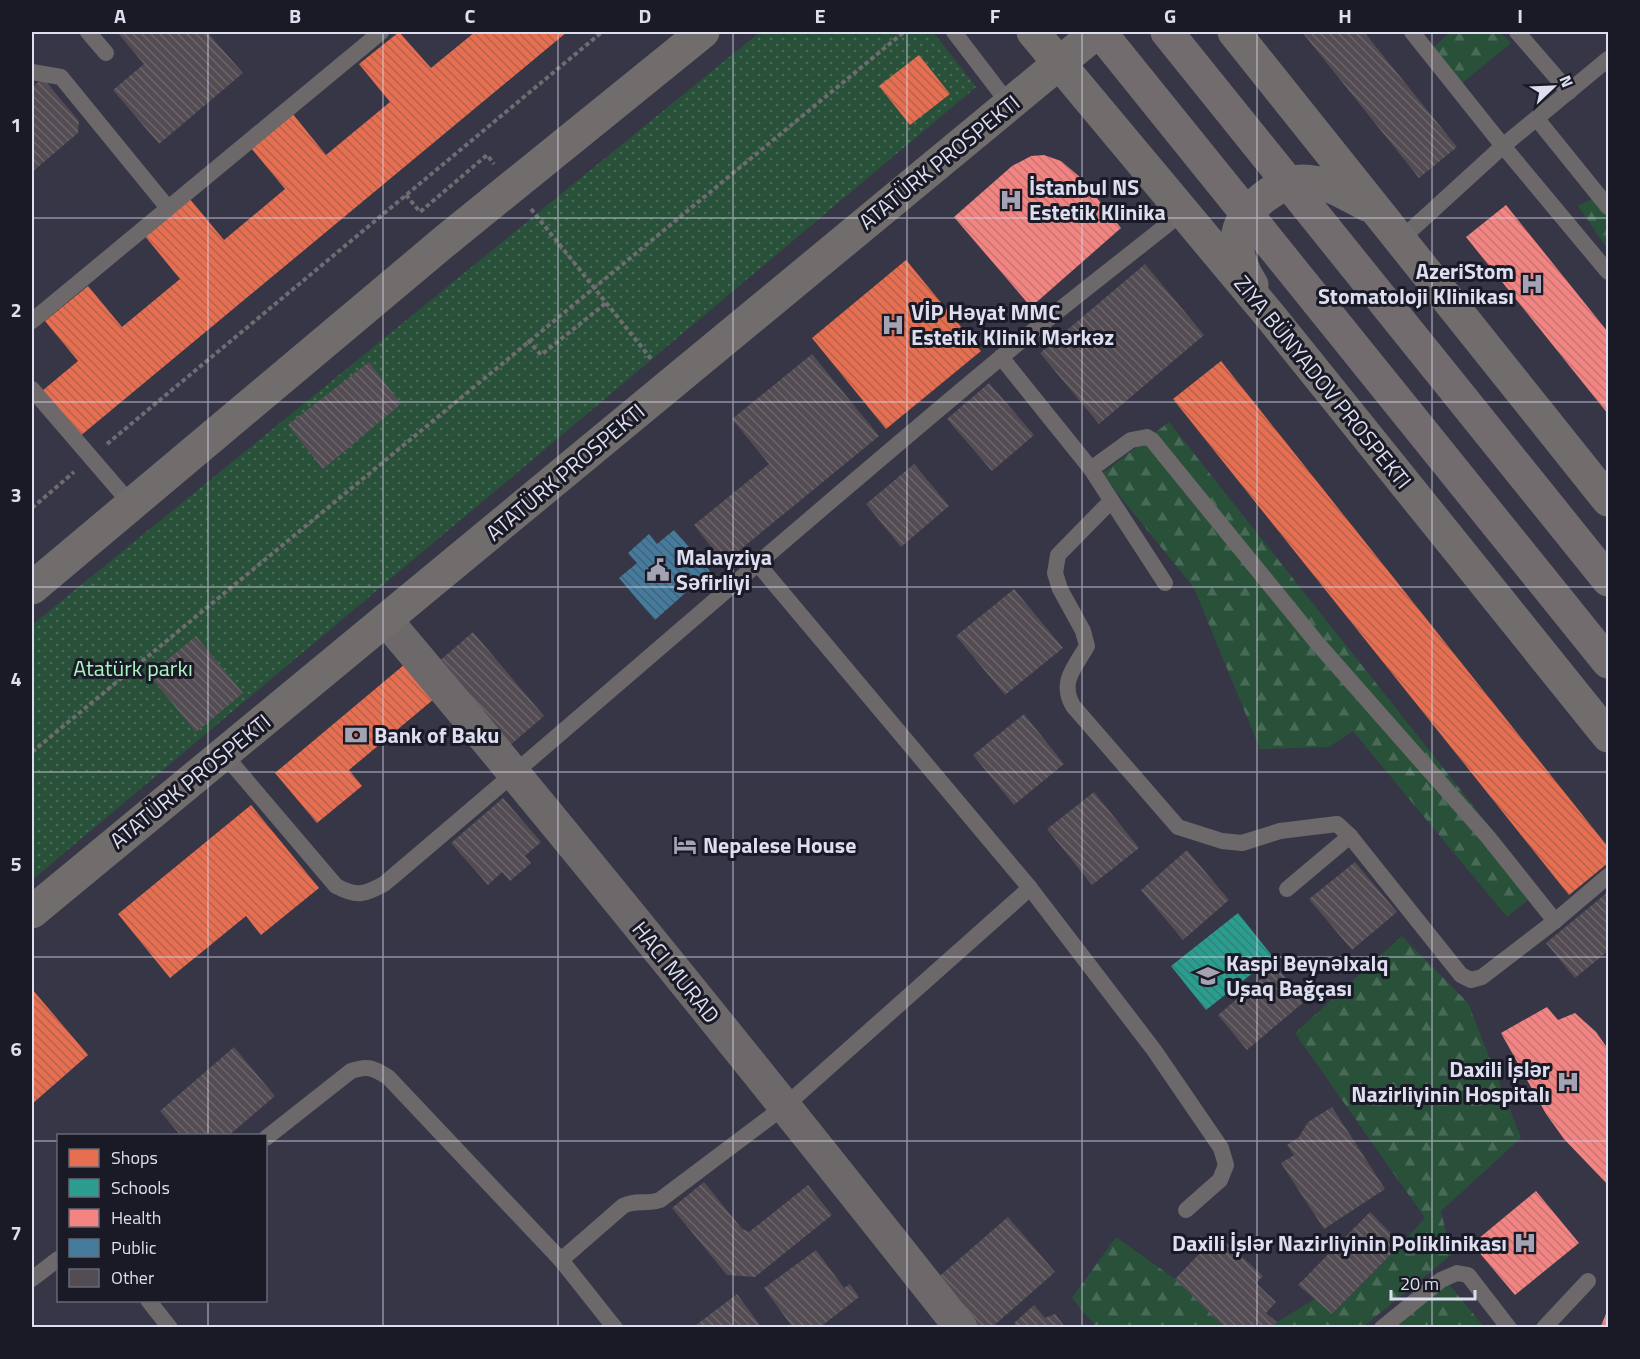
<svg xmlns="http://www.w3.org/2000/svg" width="1640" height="1359" viewBox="0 0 1640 1359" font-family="'Titillium Web',sans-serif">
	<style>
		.forest { fill: url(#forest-firs) }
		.park { fill: url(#park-dots) }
		.shops { fill: url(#shops-back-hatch) }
		.schools { fill: url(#schools-back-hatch) }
		.health { fill: url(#health-back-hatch) }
		.public { fill: url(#public-back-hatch) }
		.building { fill: url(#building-back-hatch) }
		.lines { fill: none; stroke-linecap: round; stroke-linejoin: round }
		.path { stroke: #6e6c70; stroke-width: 4; stroke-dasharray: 4.5 3; stroke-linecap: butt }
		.service { stroke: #6d696a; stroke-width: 16 }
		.minor { stroke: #6d696a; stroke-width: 33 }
		.secondary { stroke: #726d6d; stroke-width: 33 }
		.primary { stroke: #726c6e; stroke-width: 33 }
		.grid { fill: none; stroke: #dddef0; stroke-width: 1.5; stroke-opacity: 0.55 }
		.labels { text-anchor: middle; stroke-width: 6; stroke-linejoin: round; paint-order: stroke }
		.street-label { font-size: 22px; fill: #dddef0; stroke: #191a26 }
		.poi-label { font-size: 22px; font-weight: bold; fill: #dddef0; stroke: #191a26; text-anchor: start }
		.park-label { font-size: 22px; fill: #aaf5c2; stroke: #191a26 }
		.neatline { fill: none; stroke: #dddef0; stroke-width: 2 }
		.grid-label { font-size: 20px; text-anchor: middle; font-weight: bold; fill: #dddef0 }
	</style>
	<defs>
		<pattern id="forest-firs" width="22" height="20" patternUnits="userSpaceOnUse" patternTransform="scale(1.5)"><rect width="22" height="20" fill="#29513a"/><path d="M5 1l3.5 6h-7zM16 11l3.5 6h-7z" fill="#486a57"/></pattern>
		<pattern id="park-dots" width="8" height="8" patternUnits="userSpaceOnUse" patternTransform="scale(1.5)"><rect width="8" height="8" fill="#29513a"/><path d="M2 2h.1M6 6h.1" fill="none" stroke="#486a57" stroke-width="1.8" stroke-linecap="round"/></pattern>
		<pattern id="shops-back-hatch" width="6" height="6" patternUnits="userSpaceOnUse" patternTransform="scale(1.5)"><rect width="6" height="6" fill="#e76f51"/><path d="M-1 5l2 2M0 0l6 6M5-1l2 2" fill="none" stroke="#b6624e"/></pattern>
		<pattern id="schools-back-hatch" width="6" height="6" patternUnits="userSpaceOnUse" patternTransform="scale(1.5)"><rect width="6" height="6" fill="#2a9d8f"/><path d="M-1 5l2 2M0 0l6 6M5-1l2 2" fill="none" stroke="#31827a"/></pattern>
		<pattern id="health-back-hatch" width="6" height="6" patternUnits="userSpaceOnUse" patternTransform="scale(1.5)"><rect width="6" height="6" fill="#f28482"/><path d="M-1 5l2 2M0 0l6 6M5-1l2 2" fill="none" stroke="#c67474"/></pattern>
		<pattern id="public-back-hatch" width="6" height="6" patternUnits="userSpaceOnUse" patternTransform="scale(1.5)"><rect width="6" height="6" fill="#457b9d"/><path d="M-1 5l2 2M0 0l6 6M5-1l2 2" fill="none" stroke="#446277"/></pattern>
		<pattern id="building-back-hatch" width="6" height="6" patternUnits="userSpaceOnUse" patternTransform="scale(1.5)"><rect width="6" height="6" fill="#544c53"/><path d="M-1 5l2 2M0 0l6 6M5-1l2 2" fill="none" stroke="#6c656c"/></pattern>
	</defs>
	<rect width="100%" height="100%" fill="#363646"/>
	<g class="forest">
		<path d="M1450 32H1500L1511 43 1461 84 1432 49Z"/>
		<path d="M1608 190V246L1607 248 1578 206Z"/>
		<path d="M1169 422 1540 890 1507 917 1353 731 1329 747 1260 749 1194 588 1102 474Z"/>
		<path d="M1402 936 1468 1003 1521 1138 1441 1211 1451 1255 1363 1327 1272 1328 1277 1322 1315 1299 1332 1314 1401 1244 1425 1218 1295 1033Z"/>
		<path d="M1116 1237 1175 1279 1226 1327H1096L1072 1298Z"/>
		<path d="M1448 1283 1484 1327 1392 1328Z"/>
	</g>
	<path class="park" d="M760 32H933L976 87 32 880V625Z"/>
	<g class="shops">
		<path d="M399 32 431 68 475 32H567L79 437 42 391 78 361 45 321 88 286 122 327 180 279 144 235 189 198 224 240 285 189 251 148 292 113 326 155 390 102 359 64Z"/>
		<path d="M919 55 950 94 910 125 879 86Z"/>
		<path d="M906 260 981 351 886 429 812 338Z"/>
		<path d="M1221 361 1608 847V863L1569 895 1173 399Z"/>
		<path d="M405 664 434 699 349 770 362 786 317 823 275 773Z"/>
		<path d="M251 805 319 888 261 935 246 916 170 978 118 914Z"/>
		<path d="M32 989 88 1055 32 1104Z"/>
	</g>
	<path class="schools" d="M1238 913 1273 957 1206 1010 1171 966Z"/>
	<g class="health">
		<path d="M1044 155 1061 161 1081 178 1121 228 1031 307 954 217 1012 166 1031 156Z"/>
		<path d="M1506 205 1608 332V414L1466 237Z"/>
		<path d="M1547 1007 1558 1020 1575 1013 1596 1032 1608 1049V1185L1564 1139 1546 1114 1501 1033Z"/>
		<path d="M1536 1191 1579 1243 1515 1295 1472 1244Z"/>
		<path d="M1608 1309V1328H1600Z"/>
	</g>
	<path class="public" d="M674 530 710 571 655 620 619 578 637 563 628 553 649 534 657 544Z"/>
	<g class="building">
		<path d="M117 32H207L243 73 159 144 113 90 144 64Z"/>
		<path d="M1302 32H1364L1457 147 1419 178Z"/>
		<path d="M41 80 46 82 79 121 78 133 32 172V87Z"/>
		<path d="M1145 264 1204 335 1099 424 1040 353Z"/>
		<path d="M812 354 879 436 724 563 694 525 769 464 732 419Z"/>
		<path d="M369 362 401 404 323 469 288 425Z"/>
		<path d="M989 383 1034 435 992 471 947 419Z"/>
		<path d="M914 464 949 506 901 547 866 504Z"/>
		<path d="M1014 589 1063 648 1005 695 956 636Z"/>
		<path d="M473 632 544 716 508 747 437 663Z"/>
		<path d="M196 636 243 693 196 732 149 675Z"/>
		<path d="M1024 714 1064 764 1014 805 973 755Z"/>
		<path d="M1094 792 1139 848 1092 885 1047 829Z"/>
		<path d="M503 798 541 842 525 856 531 863 510 881 502 872 488 885 451 843Z"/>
		<path d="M1187 850 1229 900 1183 940 1141 890Z"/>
		<path d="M1355 862 1397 912 1352 950 1309 899Z"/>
		<path d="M1608 892V951L1575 978 1546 943Z"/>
		<path d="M1276 966 1305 1001 1247 1050 1218 1015Z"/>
		<path d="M234 1047 275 1096 228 1136H181L160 1111Z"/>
		<path d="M1332 1107 1385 1189 1324 1229 1281 1163 1294 1155 1287 1145 1299 1137 1308 1122Z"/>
		<path d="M704 1182 742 1229 749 1232 808 1185 832 1215 755 1277 727 1275 672 1208Z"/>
		<path d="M1370 1212 1401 1244 1332 1314 1298 1285Z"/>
		<path d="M1008 1217 1055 1272 991 1328H976L935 1280Z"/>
		<path d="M1216 1233 1263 1276 1256 1283 1276 1302 1266 1313 1277 1322 1272 1328H1226L1175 1279 1200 1253 1192 1245 1201 1236 1207 1243Z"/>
		<path d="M816 1250 844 1288 850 1284 859 1297 819 1328H793L764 1288Z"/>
		<path d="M737 1294 762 1328H692Z"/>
		<path d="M1034 1305 1045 1318 1055 1314 1066 1328H1018L1014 1323Z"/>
	</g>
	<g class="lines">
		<g class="path">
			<path d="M406 195 420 212 487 155 494 164"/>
			<path d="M531 209 652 360"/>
			<path d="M528 340 541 355 606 303"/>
			<path d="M107 444 602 32"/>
			<path d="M32 508 74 472"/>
			<path d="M32 752 904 32"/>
		</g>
		<g class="service">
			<path d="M88 32 106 53"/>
			<path d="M954 32 1009 104"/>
			<path d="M1412 32 1503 146 1608 272"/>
			<path d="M1517 32 1569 92"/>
			<path d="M32 72 61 77 168 208"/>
			<path d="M1537 119 1608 207"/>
			<path d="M1400 240 1503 146 1608 59"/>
			<path d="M32 321 381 32"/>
			<path d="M1001 357 1091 469 1165 583"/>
			<path d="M32 389 131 504"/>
			<path d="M1091 469 1131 440 1147 437 1152 440 1318 644 1488 837 1555 921"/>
			<path d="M1111 501 1058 555 1055 573 1060 589 1083 631 1087 646C1075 667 1059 682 1073 706L1178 827 1222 841 1242 843 1280 831 1337 824 1350 836 1461 975 1471 980 1482 977 1555 921 1608 876"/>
			<path d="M757 563 1030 888 1154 1050 1221 1148 1226 1165 1220 1180 1186 1210"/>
			<path d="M223 753 336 886C357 897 364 895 384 884 590 710 792 531 999 359 1059 309 1122 261 1183 212"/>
			<path d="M1287 889 1350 836"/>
			<path d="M266 1138 351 1071C368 1065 373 1068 388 1077L561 1260 615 1328"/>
			<path d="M561 1260 623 1206C636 1199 645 1205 660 1200L785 1106 1030 888"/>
			<path d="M32 1279 58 1259"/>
			<path d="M148 1300 170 1328"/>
			<path d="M1382 1328 1441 1280 1457 1273 1468 1275 1509 1328"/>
			<path d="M1544 1328 1588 1281"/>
		</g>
		<path class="minor" d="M386 620C582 852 772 1089 961 1328"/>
		<g class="secondary">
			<path d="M1033 32 1271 317 1608 736"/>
			<path d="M1234 32 1608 500"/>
			<path d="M1252 285C1243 271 1234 250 1238 233 1243 208 1279 181 1303 181 1327 181 1347 195 1367 205"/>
			<path d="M32 588 445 241 703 32"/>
			<path d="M32 912 1097 32"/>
		</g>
		<g class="primary">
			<path d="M1100 32 1608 662"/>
			<path d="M1167 32 1608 580"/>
		</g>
	</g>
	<path class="grid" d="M208 32V1136M383 32V1328M558 32V1328M733 32V1328M907 32V1328M1082 32V1328M1257 32V1328M1432 32V1328M32 218H1608M32 402H1608M32 587H1608M32 772H1608M32 957H1608M32 1141H58M266 1141H1608M208 1300V1328"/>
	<defs>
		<g id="hospital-bare" transform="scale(1.8)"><path d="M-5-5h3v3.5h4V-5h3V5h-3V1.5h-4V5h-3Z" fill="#a3a3b4" stroke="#191a26" stroke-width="2.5" paint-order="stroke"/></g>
		<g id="civic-bare" transform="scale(1.8)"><path d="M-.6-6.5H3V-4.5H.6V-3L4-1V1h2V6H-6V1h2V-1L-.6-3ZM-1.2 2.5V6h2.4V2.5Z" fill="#a3a3b4" stroke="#191a26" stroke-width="2.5" paint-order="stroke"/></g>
		<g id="bank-bare" transform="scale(1.8)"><path d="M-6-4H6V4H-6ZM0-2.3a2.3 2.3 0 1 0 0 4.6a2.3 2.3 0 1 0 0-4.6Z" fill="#a3a3b4" stroke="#191a26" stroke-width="2.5" paint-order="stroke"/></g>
		<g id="hotel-bare" transform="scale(1.8)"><path d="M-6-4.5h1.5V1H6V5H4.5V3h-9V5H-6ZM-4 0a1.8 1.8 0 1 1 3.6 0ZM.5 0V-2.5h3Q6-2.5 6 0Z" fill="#a3a3b4" stroke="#191a26" stroke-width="2.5" paint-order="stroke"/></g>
		<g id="school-bare" transform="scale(1.8)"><path d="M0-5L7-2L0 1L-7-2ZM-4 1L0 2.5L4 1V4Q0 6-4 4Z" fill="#a3a3b4" stroke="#191a26" stroke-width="2.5" paint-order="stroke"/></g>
	</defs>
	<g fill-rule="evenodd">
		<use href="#hospital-bare" x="1011" y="200"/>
		<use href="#hospital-bare" x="1532" y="284"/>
		<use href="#hospital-bare" x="893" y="325"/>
		<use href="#civic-bare" x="658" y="570"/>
		<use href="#bank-bare" x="356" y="735"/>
		<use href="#hotel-bare" x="685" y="845"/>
		<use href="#school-bare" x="1208" y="976"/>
		<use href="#hospital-bare" x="1568" y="1082"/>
		<use href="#hospital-bare" x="1525" y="1243"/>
	</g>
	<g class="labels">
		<g class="street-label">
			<text transform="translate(939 162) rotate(-39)" y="8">ATATÜRK PROSPEKTI</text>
			<text transform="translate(1323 382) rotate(51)" y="8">ZIYA BÜNYADOV PROSPEKTI</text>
			<text transform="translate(565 472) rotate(-40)" y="8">ATATÜRK PROSPEKTI</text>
			<text transform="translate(190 781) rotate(-39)" y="8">ATATÜRK PROSPEKTI</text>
			<text transform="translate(676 972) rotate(51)" y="8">HACI MURAD</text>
		</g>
		<g class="poi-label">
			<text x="1029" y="195">İstanbul NS<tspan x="1029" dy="25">Estetik Klinika</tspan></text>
			<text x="1514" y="279" text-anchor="end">AzeriStom<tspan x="1514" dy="25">Stomatoloji Klinikası</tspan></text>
			<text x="911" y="320">VİP Həyat MMC<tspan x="911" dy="25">Estetik Klinik Mərkəz</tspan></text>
			<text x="676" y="565">Malayziya<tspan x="676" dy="25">Səfirliyi</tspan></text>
			<text x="374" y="743">Bank of Baku</text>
			<text x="703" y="853">Nepalese House</text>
			<text x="1226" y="971">Kaspi Beynəlxalq<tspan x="1226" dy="25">Uşaq Bağçası</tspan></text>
			<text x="1550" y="1077" text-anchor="end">Daxili İşlər<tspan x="1550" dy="25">Nazirliyinin Hospitalı</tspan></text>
			<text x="1507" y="1251" text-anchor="end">Daxili İşlər Nazirliyinin Poliklinikası</text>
		</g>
		<g class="park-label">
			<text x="133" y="676">Atatürk parkı</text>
		</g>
	</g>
	<rect width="1640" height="1359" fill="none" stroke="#191a26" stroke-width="66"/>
	<rect x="57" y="1134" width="210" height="168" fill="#191a26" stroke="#676877" stroke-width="1.5"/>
	<rect x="69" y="1149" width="30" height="18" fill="#e76f51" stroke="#676877" stroke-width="1.5"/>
	<text x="111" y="1164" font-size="18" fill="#dddef0">Shops</text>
	<rect x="69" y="1179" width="30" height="18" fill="#2a9d8f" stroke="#676877" stroke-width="1.5"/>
	<text x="111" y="1194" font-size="18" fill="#dddef0">Schools</text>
	<rect x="69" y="1209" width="30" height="18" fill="#f28482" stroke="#676877" stroke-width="1.5"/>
	<text x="111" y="1224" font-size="18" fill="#dddef0">Health</text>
	<rect x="69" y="1239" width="30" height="18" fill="#457b9d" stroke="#676877" stroke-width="1.5"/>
	<text x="111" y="1254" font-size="18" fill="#dddef0">Public</text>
	<rect x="69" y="1269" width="30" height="18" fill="#544c53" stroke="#676877" stroke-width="1.5"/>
	<text x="111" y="1284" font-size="18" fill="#dddef0">Other</text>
	<g transform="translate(1553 87) rotate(67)" stroke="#191a26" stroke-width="4.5" paint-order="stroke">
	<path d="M0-4.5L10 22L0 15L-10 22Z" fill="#dddef0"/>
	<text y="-9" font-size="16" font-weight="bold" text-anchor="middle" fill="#dddef0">N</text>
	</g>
	<path d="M1391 1290v9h84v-9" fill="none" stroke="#dddef0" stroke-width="3"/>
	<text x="1400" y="1290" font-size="18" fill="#dddef0" stroke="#191a26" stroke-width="4.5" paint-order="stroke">20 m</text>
	<rect x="33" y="33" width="1574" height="1293" class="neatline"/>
	<g class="grid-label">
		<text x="120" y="23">A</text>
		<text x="295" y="23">B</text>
		<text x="470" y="23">C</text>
		<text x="645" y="23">D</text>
		<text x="820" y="23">E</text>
		<text x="995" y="23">F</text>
		<text x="1170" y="23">G</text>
		<text x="1345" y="23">H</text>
		<text x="1520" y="23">I</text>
		<text x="16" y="132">1</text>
		<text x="16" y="317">2</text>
		<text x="16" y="502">3</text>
		<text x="16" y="686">4</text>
		<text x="16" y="871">5</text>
		<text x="16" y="1056">6</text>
		<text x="16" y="1240">7</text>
	</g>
</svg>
